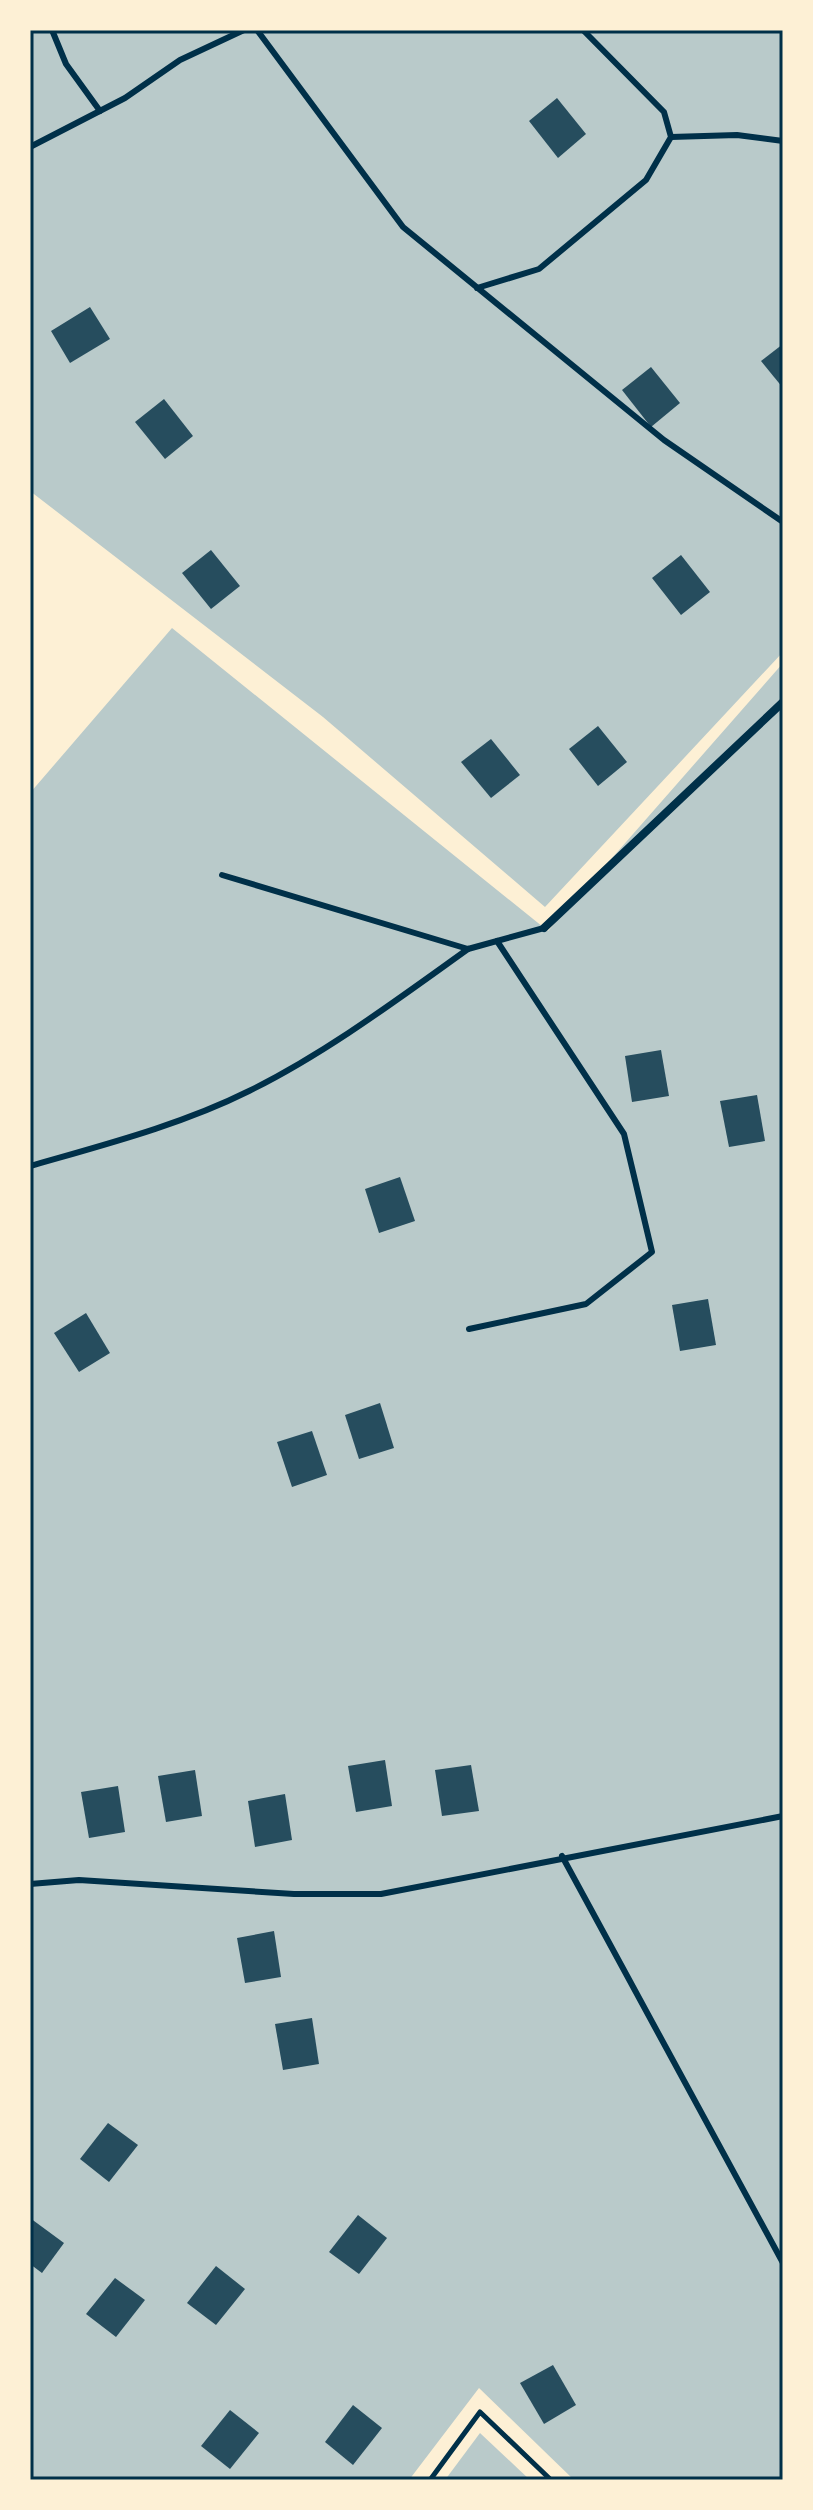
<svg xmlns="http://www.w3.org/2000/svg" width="813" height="2510" viewBox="0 0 813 2510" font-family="'Nunito Sans',sans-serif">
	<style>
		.green { fill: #b9caca }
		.building { fill: #264d5e }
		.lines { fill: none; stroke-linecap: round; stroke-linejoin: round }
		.path { stroke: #003049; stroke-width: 5 }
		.service { stroke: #003049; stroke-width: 6 }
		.minor { stroke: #003049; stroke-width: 8 }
		.neatline { fill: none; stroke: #003049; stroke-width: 3 }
	</style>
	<rect width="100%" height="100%" fill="#fdf0d5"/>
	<g class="green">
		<path d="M30 30H783V652L545 907 323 717 30 491Z"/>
		<path d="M172 628 548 931 783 663V2480H574L479 2388 409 2480H30V793Z"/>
		<path d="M480 2433 530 2480H445Z"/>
	</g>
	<g class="building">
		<path d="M557 98 586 134 558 158 529 121Z"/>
		<path d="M90 307 110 339 70 363 51 331Z"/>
		<path d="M783 344V388L761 361Z"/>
		<path d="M651 367 680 403 651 427 622 390Z"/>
		<path d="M164 399 193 436 165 459 135 422Z"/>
		<path d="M211 550 240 586 211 609 182 573Z"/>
		<path d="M681 555 710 592 681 615 652 578Z"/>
		<path d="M598 726 627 762 598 786 569 749Z"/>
		<path d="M491 739 520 775 491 798 461 762Z"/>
		<path d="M661 1050 669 1096 632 1102 625 1056Z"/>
		<path d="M757 1095 765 1141 729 1147 720 1101Z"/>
		<path d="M400 1177 415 1221 379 1233 365 1189Z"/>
		<path d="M708 1299 716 1345 680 1351 672 1305Z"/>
		<path d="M86 1313 110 1353 79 1372 54 1333Z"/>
		<path d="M380 1403 394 1448 359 1459 345 1415Z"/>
		<path d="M312 1431 327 1475 292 1487 277 1442Z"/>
		<path d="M385 1760 392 1806 356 1812 348 1766Z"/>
		<path d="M471 1765 479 1811 442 1816 435 1770Z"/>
		<path d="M195 1770 202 1816 166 1822 158 1776Z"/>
		<path d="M118 1786 125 1832 89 1838 81 1792Z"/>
		<path d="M285 1794 292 1840 255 1847 248 1801Z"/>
		<path d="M274 1931 281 1977 245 1983 237 1938Z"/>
		<path d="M312 2018 319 2064 283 2070 275 2024Z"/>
		<path d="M108 2123 138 2145 109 2182 80 2159Z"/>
		<path d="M358 2215 387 2238 359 2274 329 2252Z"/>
		<path d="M30 2218 64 2243 42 2273 30 2264Z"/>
		<path d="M216 2266 245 2289 216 2325 187 2303Z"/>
		<path d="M115 2278 145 2300 116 2337 86 2314Z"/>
		<path d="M553 2365 576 2405 544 2424 520 2383Z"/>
		<path d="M353 2405 382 2428 353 2465 325 2442Z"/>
		<path d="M230 2410 259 2433 230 2469 201 2446Z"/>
	</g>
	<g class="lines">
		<path class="path" d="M430 2480 480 2412 551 2480"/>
		<g class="service">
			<path d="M52 30 66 64 100 111"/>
			<path d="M257 30 403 227 664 440 783 522"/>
			<path d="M671 137 737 135 783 141"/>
			<path d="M30 147 125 98 180 60 244 30"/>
			<path d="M477 288 539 269 646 180 671 137 664 112 583 30"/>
			<path d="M222 875 468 949 544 928"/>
			<path d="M30 1166C103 1145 181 1125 249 1091 326 1053 398 999 468 949"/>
			<path d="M469 1329 586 1304 652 1252 624 1134 497 941"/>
			<path d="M562 1856 783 2263"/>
			<path d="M30 1884 79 1880 294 1894H381L783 1816"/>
		</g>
		<path class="minor" d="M544 928 783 702"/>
	</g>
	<rect width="813" height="2510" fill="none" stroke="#fdf0d5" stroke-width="64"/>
	<rect x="32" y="32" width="749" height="2446" class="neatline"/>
</svg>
